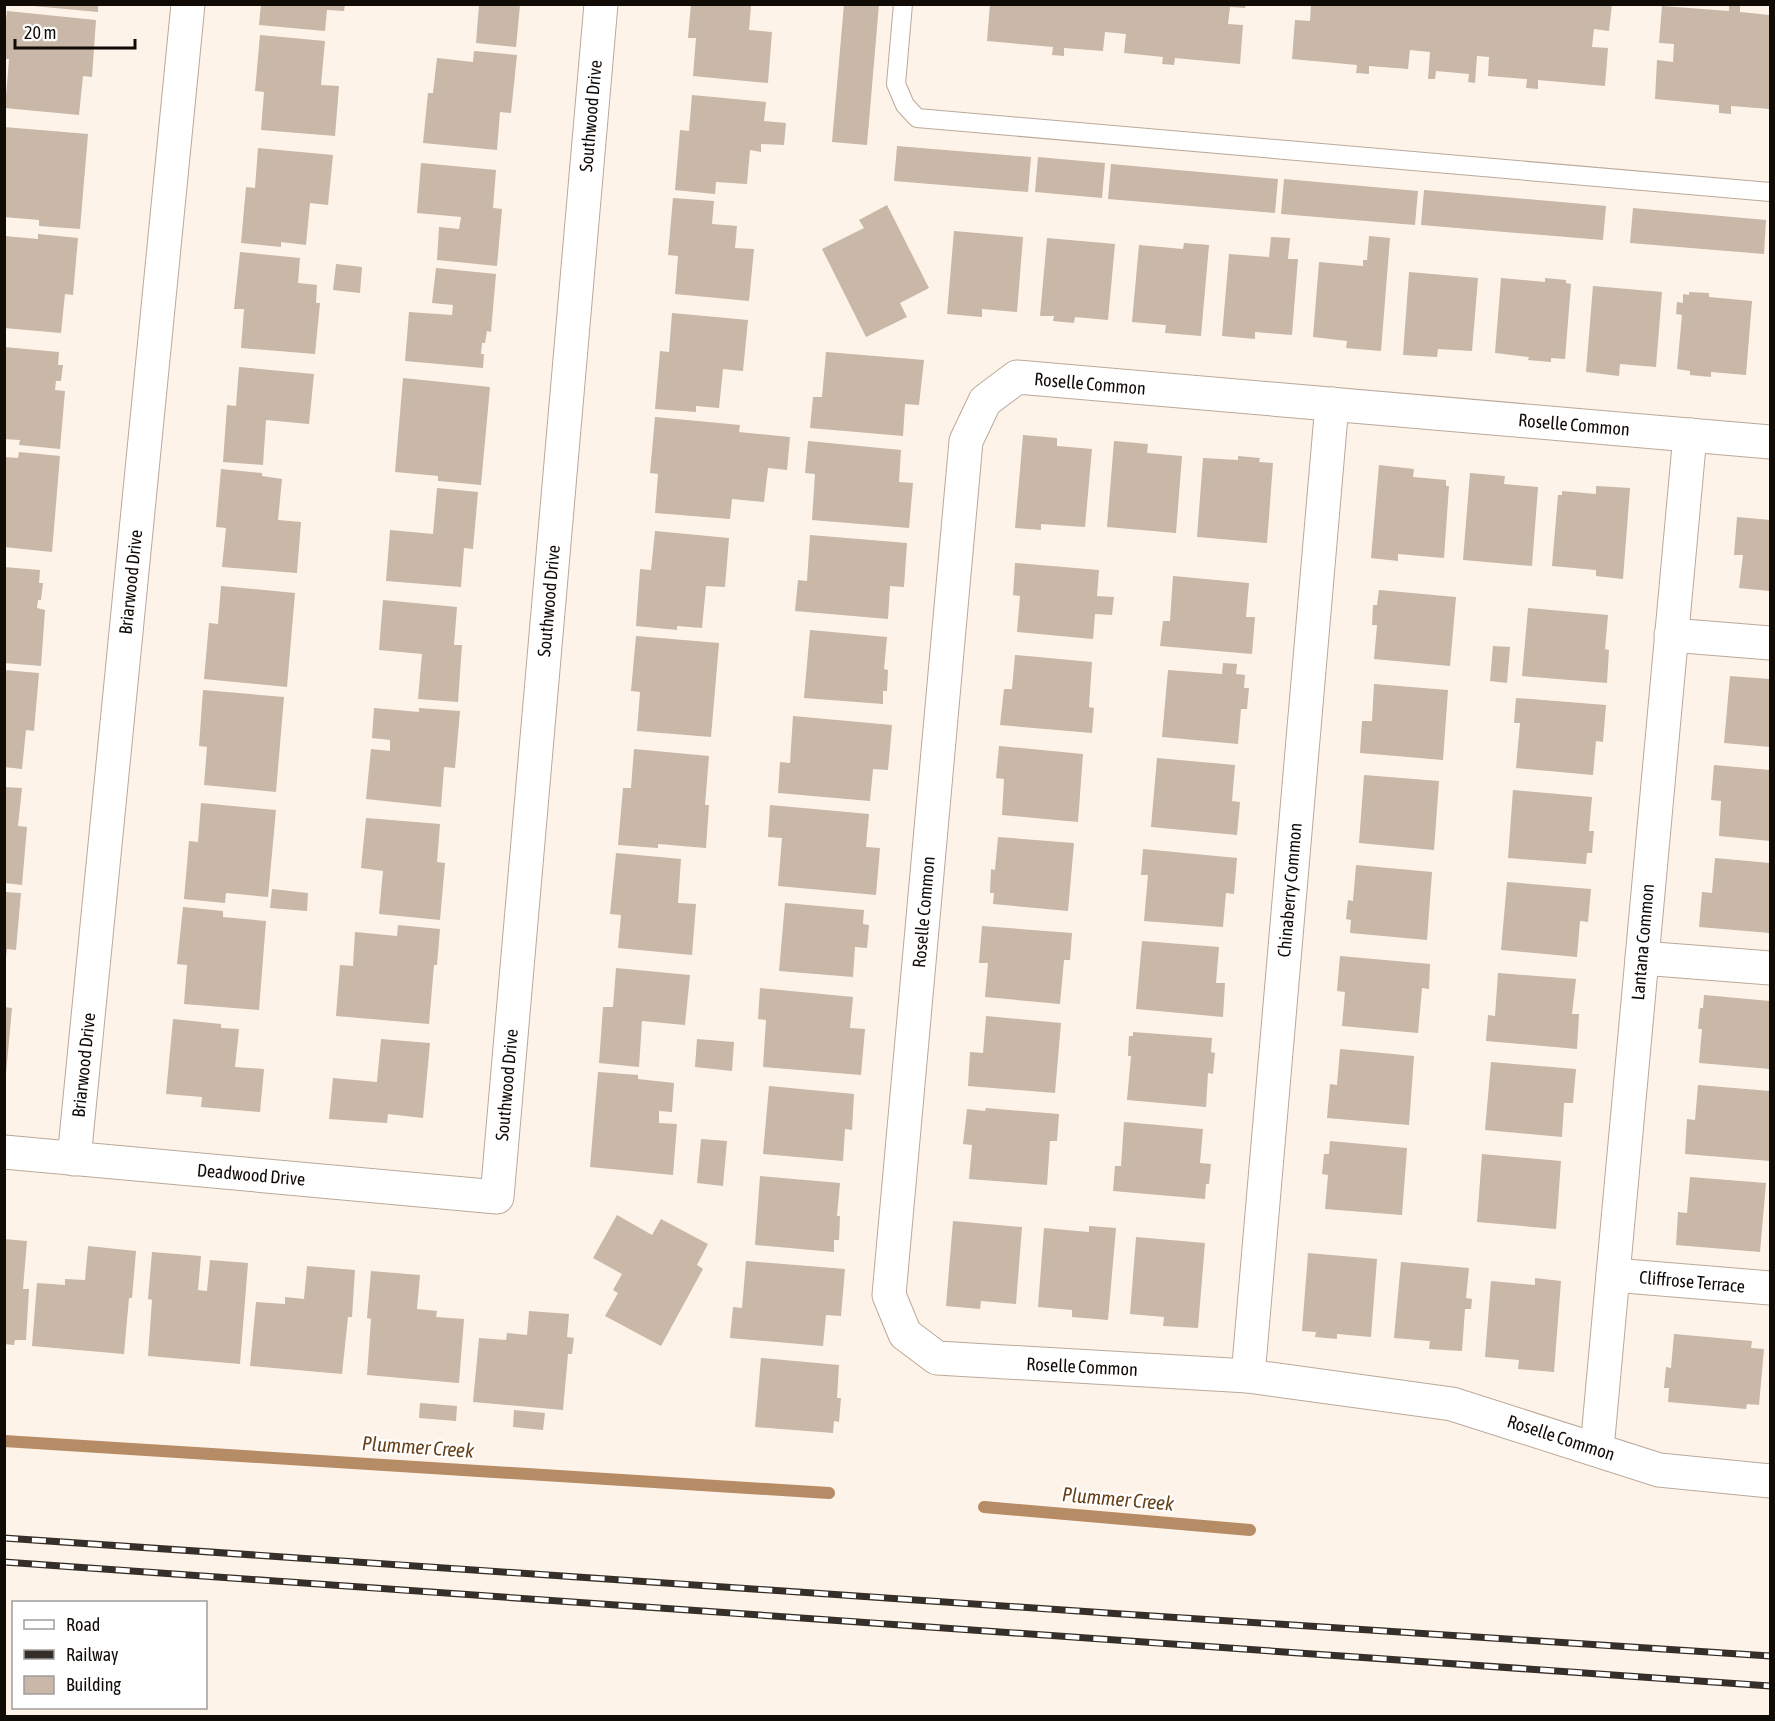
<svg xmlns="http://www.w3.org/2000/svg" width="1775" height="1721" viewBox="0 0 1775 1721" font-family="'Asap Condensed',sans-serif">
	<style>
		.lines { fill: none; stroke-linecap: round; stroke-linejoin: round }
		.stream { stroke: #b68c67; stroke-width: 12 }
		.building { fill: #c9b7a7 }
		.service-casing { stroke: #bba999; stroke-width: 20 }
		.minor-casing { stroke: #bba999; stroke-width: 35 }
		.service { stroke: #fff; stroke-width: 18 }
		.minor { stroke: #fff; stroke-width: 33 }
		.rail-casing { stroke: #362f29; stroke-width: 7 }
		.rail { stroke: #fff; stroke-width: 4.5; stroke-dasharray: 14; stroke-linecap: butt }
		.labels { text-anchor: middle; stroke-width: 4.5; stroke-linejoin: round; paint-order: stroke }
		.street-label { font-size: 18px; fill: #110b06; stroke: #fff }
		.water-label { font-size: 20px; font-style: italic; fill: #66411a; stroke: #fff }
	</style>
	<rect width="100%" height="100%" fill="#fef3e8"/>
	<g class="lines">
		<g class="stream">
			<path d="M4 1441 829 1493"/>
			<path d="M984 1507 1250 1530"/>
		</g>
	</g>
	<g class="building">
		<path d="M33 4H98V12L33 6Z"/>
		<path d="M261 4H345L344 11 327 10 325 31 259 25Z"/>
		<path d="M691 4 751 6 749 30 772 32 768 83 693 76 696 38H688Z"/>
		<path d="M844 4H879L867 145 832 142Z"/>
		<path d="M990 4H1246L1245 8 1230 7 1228 24 1243 25 1240 64 1175 58 1174 65 1162 64 1163 57 1124 53 1126 34 1105 32 1103 51 1064 48V56L1052 55 1053 47 987 41Z"/>
		<path d="M1311 4H1612L1609 31 1594 29 1592 47 1608 48 1605 86 1538 80V89L1526 88 1527 79 1488 76 1489 57 1477 56 1475 83 1468 82 1469 74 1436 71 1435 79H1428L1430 52 1410 50 1408 69 1369 66V74L1356 73 1357 65 1292 59 1295 20 1310 21Z"/>
		<path d="M1729 4H1740V12L1770 15V109L1731 106V114L1719 113V105L1655 99 1657 60 1673 62 1674 44 1659 43 1662 6 1729 11Z"/>
		<path d="M479 5H520L516 47 476 43Z"/>
		<path d="M7 11 96 20 92 77 83 76 79 115 5 108 9 59H4V20H6Z"/>
		<path d="M260 35 325 41 321 85 339 86 335 136 261 130 264 92 255 91Z"/>
		<path d="M474 51 517 55 511 113 500 112 497 150 423 143 428 93H433L437 58 473 62Z"/>
		<path d="M692 95 766 102 764 121 786 123 784 145 761 144V152L750 150 747 184 716 182 715 194 675 190 680 130 689 131Z"/>
		<path d="M4 127 88 134 80 229 39 226V220L4 217Z"/>
		<path d="M897 146 1031 157 1028 192 894 181Z"/>
		<path d="M258 148 333 155 328 205 310 203 306 245 281 242V247L241 243 246 187 255 188Z"/>
		<path d="M1038 157 1105 163 1102 198 1035 192Z"/>
		<path d="M421 163 496 170 493 208 502 209 497 266 437 260 439 227 459 229 461 217 417 213Z"/>
		<path d="M1111 164 1278 179 1275 213 1108 199Z"/>
		<path d="M1284 179 1418 191 1415 225 1281 214Z"/>
		<path d="M1424 190 1606 206 1603 240 1421 225Z"/>
		<path d="M673 198 714 201 712 224 737 226 735 248 754 249 749 301 675 294 678 256 668 255Z"/>
		<path d="M887 205 929 288 900 303 907 317 866 337 822 249 864 228 859 220Z"/>
		<path d="M1633 208 1766 220 1764 254 1630 243Z"/>
		<path d="M954 231 1023 237 1017 312 982 309V317L947 314Z"/>
		<path d="M38 234 78 238 73 295 65 294 61 333 4 328V236L38 239Z"/>
		<path d="M1369 236 1390 238 1381 351 1346 348 1347 341 1313 337 1319 262 1363 266V260H1367Z"/>
		<path d="M1271 237 1290 238 1288 259H1298L1292 335 1255 332V339L1222 336 1229 254 1269 257Z"/>
		<path d="M1047 238 1115 244 1108 320 1075 317 1074 323 1053 321 1054 316H1040Z"/>
		<path d="M1184 243 1209 245 1201 336 1165 333 1166 325 1132 322 1139 245 1183 249Z"/>
		<path d="M240 252 300 258 298 283 317 285 316 303H320L315 354 241 348 244 309H234Z"/>
		<path d="M336 264 362 267 360 293 333 290Z"/>
		<path d="M436 268 496 274 491 332 487 331 485 343H482L481 354H484L483 368 405 361 409 312 452 315 453 305 432 303Z"/>
		<path d="M1409 272 1478 278 1472 351 1438 349 1437 357 1403 355Z"/>
		<path d="M1501 278 1545 282V278L1566 280V283L1571 284 1565 359 1551 358V362L1528 360 1529 357 1495 353Z"/>
		<path d="M1593 286 1662 292 1656 367 1620 364 1619 376 1586 372Z"/>
		<path d="M1689 292 1709 293V297L1752 301 1746 375 1711 372V377L1690 375V371L1677 369 1682 315 1676 314 1677 302 1683 303V294L1689 295Z"/>
		<path d="M672 313 748 320 743 371 723 369 719 408 696 406V412L655 409 660 351 669 352Z"/>
		<path d="M4 347 59 352 58 365H63L61 381H56L55 390 65 391 60 449 19 445 20 440 4 439Z"/>
		<path d="M826 352 924 360 919 405 905 404 903 436 810 428 813 397H822Z"/>
		<path d="M239 367 314 374 309 424 266 420 263 465 223 462 227 405 236 406Z"/>
		<path d="M403 378 490 387 481 485 438 481V476L395 472Z"/>
		<path d="M655 417 740 425 739 432 790 437 787 470 768 468 764 502 732 499 730 519 655 513 658 474 650 473Z"/>
		<path d="M1023 435 1057 438V446L1092 449 1085 527 1041 524V530L1015 528Z"/>
		<path d="M808 441 901 450 899 482 913 483 909 528 812 520 815 474 805 473Z"/>
		<path d="M1114 441 1148 444 1147 453 1182 456 1176 533 1107 527Z"/>
		<path d="M19 452 60 456 52 552 4 547V457L18 458Z"/>
		<path d="M1238 456 1260 458 1259 462 1273 463 1267 543 1197 537 1203 458 1238 460Z"/>
		<path d="M1379 465 1414 469 1413 477 1446 480V486H1449L1444 558 1398 554V561L1371 558Z"/>
		<path d="M221 469 262 473V476L282 479 278 520 301 522 297 573 222 567 226 528 216 527Z"/>
		<path d="M1470 473 1505 476 1504 484 1538 487 1532 566 1463 560Z"/>
		<path d="M1596 486 1630 488 1623 579 1596 576V570L1552 566 1558 495H1562V491L1596 494Z"/>
		<path d="M437 488 478 492 473 549 464 548 461 587 386 581 390 530 433 534Z"/>
		<path d="M1737 517 1770 520V591L1739 588 1743 555H1734Z"/>
		<path d="M655 531 729 538 725 587 706 586 702 628 677 626V630L636 626 640 569 651 570Z"/>
		<path d="M810 535 907 543 904 587 890 586 888 619 795 611 798 580 807 581Z"/>
		<path d="M1015 563 1099 570 1097 596 1114 597 1112 615 1095 614 1093 639 1017 632 1020 596 1013 595Z"/>
		<path d="M4 567 40 570 39 583H43L41 600H38L37 608 45 610 41 666 4 663Z"/>
		<path d="M1173 576 1249 583 1246 617H1255L1252 654 1160 646 1163 621H1170Z"/>
		<path d="M221 586 295 593 287 687 204 679 209 623 218 624Z"/>
		<path d="M1379 590 1456 597 1450 666 1374 659 1377 625H1372L1373 605H1377Z"/>
		<path d="M383 600 457 607 454 645H462L458 702 418 699 422 654 379 650Z"/>
		<path d="M1528 608 1608 615 1605 649 1609 650 1607 683 1522 676Z"/>
		<path d="M810 630 887 637 884 669 888 670 887 691H883V704L804 698Z"/>
		<path d="M636 636 719 643 711 737 637 731 640 692 631 691Z"/>
		<path d="M1493 646 1510 647 1507 683 1490 681Z"/>
		<path d="M1015 655 1092 662 1089 707 1094 708 1092 733 1000 725 1004 689H1012Z"/>
		<path d="M1223 663 1237 664 1236 674 1245 675 1244 688H1249L1247 709H1241L1238 744 1162 737 1168 670 1222 674Z"/>
		<path d="M4 670 39 673 34 731 26 730 22 769 4 767Z"/>
		<path d="M1730 676 1770 679V747L1724 743Z"/>
		<path d="M1374 684 1448 690 1443 760 1360 753 1362 721H1372Z"/>
		<path d="M203 690 284 697 276 792 204 785 207 747 199 746Z"/>
		<path d="M1516 698 1606 705 1603 742 1596 741 1593 775 1516 768 1520 723H1514Z"/>
		<path d="M374 708 419 712V708L460 711 455 768 444 767 441 807 366 799 371 749 390 751V740L372 738Z"/>
		<path d="M793 716 892 725 888 770 873 769 870 801 778 793 780 762 790 763Z"/>
		<path d="M999 746 1083 754 1078 822 1002 815 1004 779 996 778Z"/>
		<path d="M634 749 709 756 705 805H709L706 848 658 844V848L618 845 623 788H631Z"/>
		<path d="M1157 758 1235 765 1232 801 1240 802 1237 835 1151 827Z"/>
		<path d="M1714 765 1770 770V841L1719 836 1721 801 1711 800Z"/>
		<path d="M1364 775 1439 781 1434 850 1359 843Z"/>
		<path d="M4 787 22 788 18 826 27 827 22 885 4 883Z"/>
		<path d="M1513 790 1592 797 1589 831H1594L1592 853H1587L1586 864 1508 858Z"/>
		<path d="M201 803 276 810 268 897 226 893 225 903 184 899 189 841 198 842Z"/>
		<path d="M770 805 869 814 866 847 880 848 876 895 778 886 782 838 768 837Z"/>
		<path d="M366 818 440 824 437 862 445 863 440 920 379 914 383 871 361 868Z"/>
		<path d="M998 837 1074 843 1068 911 993 904 994 893H990L991 869 995 870Z"/>
		<path d="M1143 849 1237 858 1234 894 1226 893 1223 927 1144 921 1148 875H1141Z"/>
		<path d="M616 853 681 859 678 903 696 904 692 955 618 948 621 915 610 914Z"/>
		<path d="M1715 858 1770 863V933L1699 927 1702 892 1712 893Z"/>
		<path d="M1356 865 1432 872 1427 940 1350 933 1351 920 1346 919 1348 900 1353 901Z"/>
		<path d="M1507 882 1591 889 1588 922 1580 921 1577 957 1501 950Z"/>
		<path d="M272 889 308 893 307 911 270 908Z"/>
		<path d="M4 892 21 893 16 950 7 949 6 957H4Z"/>
		<path d="M785 903 864 910 863 924 869 925 867 948 855 947 853 977 779 971Z"/>
		<path d="M183 907 223 911V917L266 921 259 1010 184 1004 187 965 177 964Z"/>
		<path d="M398 925 440 929 437 965H434L429 1024 336 1016 340 965 353 966 355 932 397 936Z"/>
		<path d="M982 926 1072 933 1070 960H1064L1060 1004 985 997 988 963H979Z"/>
		<path d="M1142 941 1219 947 1216 983H1225L1223 1017 1136 1009Z"/>
		<path d="M1340 956 1430 964 1429 989 1422 988 1418 1033 1342 1026 1345 992 1337 991Z"/>
		<path d="M616 968 690 975 685 1025 642 1021 639 1067 599 1063 603 1007H613Z"/>
		<path d="M1498 973 1576 979 1572 1014H1579L1577 1049 1486 1041 1488 1015 1495 1016Z"/>
		<path d="M760 988 853 997 850 1028 865 1029 861 1075 763 1067 766 1020 758 1019Z"/>
		<path d="M1704 995 1770 1001V1069L1699 1063 1702 1029H1698L1700 1008H1703Z"/>
		<path d="M4 1007 12 1008 6 1074H4Z"/>
		<path d="M986 1016 1061 1023 1055 1093 968 1086 970 1052 983 1053Z"/>
		<path d="M173 1019 221 1024V1028L239 1029 235 1067 264 1069 260 1112 201 1107 202 1097 166 1094Z"/>
		<path d="M1133 1032 1212 1038 1211 1052 1215 1053 1213 1074 1208 1073 1206 1107 1127 1100 1131 1056H1128L1129 1036H1133Z"/>
		<path d="M381 1039 430 1043 423 1118 388 1114 387 1123 329 1119 333 1078 377 1082Z"/>
		<path d="M697 1039 734 1042 732 1071 695 1067Z"/>
		<path d="M1340 1049 1414 1056 1409 1125 1327 1118 1330 1084 1337 1085Z"/>
		<path d="M1491 1062 1576 1069 1573 1103H1564L1562 1137 1485 1130Z"/>
		<path d="M598 1072 638 1075V1079L674 1083 672 1112 659 1111V1123L677 1124 673 1175 590 1167Z"/>
		<path d="M1698 1085 1770 1091V1161L1685 1154 1687 1119 1695 1120Z"/>
		<path d="M769 1086 854 1094 852 1130 845 1129 843 1161 763 1154Z"/>
		<path d="M986 1108 1059 1114 1057 1141H1050L1047 1185 969 1179 972 1145 963 1144 967 1109 985 1111Z"/>
		<path d="M1124 1122 1203 1129 1200 1163 1211 1164 1209 1184H1206L1205 1199 1113 1191 1115 1166H1121Z"/>
		<path d="M701 1139 727 1141 723 1186 697 1183Z"/>
		<path d="M1330 1141 1407 1148 1402 1215 1325 1209 1328 1175 1322 1174 1324 1154H1329Z"/>
		<path d="M1482 1154 1561 1161 1556 1229 1477 1222Z"/>
		<path d="M760 1176 840 1183 837 1216H840L839 1240H834V1252L755 1245Z"/>
		<path d="M1690 1177 1766 1183 1760 1252 1676 1245 1678 1212 1687 1213Z"/>
		<path d="M617 1215 652 1235 661 1219 708 1244 697 1265 703 1269 661 1346 605 1316 618 1293 613 1290 622 1274 593 1258Z"/>
		<path d="M953 1221 1022 1227 1016 1304 981 1301 980 1309 946 1306Z"/>
		<path d="M1089 1226 1116 1228 1108 1320 1072 1317V1310L1038 1307 1044 1228 1089 1232Z"/>
		<path d="M1136 1237 1205 1243 1198 1328 1163 1326 1164 1317 1130 1314Z"/>
		<path d="M4 1239 27 1241 23 1289H29L26 1340H15L14 1345 4 1344Z"/>
		<path d="M88 1246 136 1251 132 1298H129L124 1354 32 1346 37 1283 65 1285V1279L85 1280Z"/>
		<path d="M152 1252 201 1256 198 1290 207 1291 210 1260 248 1263 240 1364 148 1356 152 1300 148 1299Z"/>
		<path d="M1308 1253 1377 1259 1371 1337 1337 1334V1339L1315 1337 1316 1332 1302 1331Z"/>
		<path d="M746 1261 845 1269 841 1316 826 1315 823 1346 730 1338 733 1307 742 1308Z"/>
		<path d="M1401 1262 1469 1268 1466 1298 1472 1299 1471 1309H1465L1462 1351 1429 1349 1430 1341 1394 1338Z"/>
		<path d="M307 1266 355 1270 352 1317H348L342 1374 250 1366 256 1302 285 1304V1297L304 1299Z"/>
		<path d="M371 1271 420 1275 417 1309 437 1311 436 1317 464 1319 459 1383 367 1375 371 1319 367 1318Z"/>
		<path d="M1535 1278 1561 1281 1554 1372 1518 1369 1519 1360 1485 1357 1491 1281 1535 1285Z"/>
		<path d="M529 1311 569 1314 567 1337 574 1338 572 1354H568L563 1410 473 1402 479 1338 506 1340 507 1333 527 1335Z"/>
		<path d="M1674 1334 1752 1341 1751 1348 1764 1349 1759 1405 1747 1404 1746 1409 1668 1402 1669 1388H1664L1666 1367 1671 1368Z"/>
		<path d="M761 1358 839 1365 837 1398H841L839 1422 834 1421 833 1433 755 1427Z"/>
		<path d="M420 1403 457 1406 456 1421 419 1418Z"/>
		<path d="M514 1410 545 1413 543 1430 513 1427Z"/>
	</g>
	<g class="lines">
		<g class="service-casing">
			<path id="service" d="M903 4 896 84 905 105 917 118 1770 192"/>
		</g>
		<g class="minor-casing">
			<g id="minor">
				<path d="M1770 442 1017 377 985 401 966 441 889 1295 905 1334 937 1358 1248 1376 1452 1404 1659 1470 1770 1481"/>
				<path d="M1671 635 1770 643"/>
				<path d="M1642 958 1770 968"/>
				<path d="M4 1152 497 1197 601 4"/>
				<path d="M74 1159 188 4"/>
				<path d="M1613 1275 1770 1288"/>
				<path d="M1248 1376 1332 404"/>
				<path d="M1597 1449 1690 435"/>
			</g>
		</g>
		<use href="#service" class="service"/>
		<use href="#minor" class="minor"/>
		<g class="rail-casing">
			<g id="rail">
				<path d="M4 1538 1122 1614 1770 1656"/>
				<path d="M4 1562 1770 1686"/>
			</g>
		</g>
		<use href="#rail" class="rail"/>
	</g>
	<g class="labels">
		<g class="street-label">
			<text transform="translate(591 116) rotate(-85)" y="6">Southwood Drive</text>
			<text transform="translate(1090 384) rotate(5)" y="6">Roselle Common</text>
			<text transform="translate(1574 425) rotate(5)" y="6">Roselle Common</text>
			<text transform="translate(131 582) rotate(-84)" y="6">Briarwood Drive</text>
			<text transform="translate(549 601) rotate(-85)" y="6">Southwood Drive</text>
			<text transform="translate(1290 890) rotate(-85)" y="6">Chinaberry Common</text>
			<text transform="translate(924 912) rotate(-85)" y="6">Roselle Common</text>
			<text transform="translate(1643 942) rotate(-85)" y="6">Lantana Common</text>
			<text transform="translate(84 1065) rotate(-84)" y="6">Briarwood Drive</text>
			<text transform="translate(507 1085) rotate(-85)" y="6">Southwood Drive</text>
			<text transform="translate(251 1175) rotate(5)" y="6">Deadwood Drive</text>
			<text transform="translate(1692 1282) rotate(5)" y="6">Cliffrose Terrace</text>
			<text transform="translate(1082 1367) rotate(3)" y="6">Roselle Common</text>
			<text transform="translate(1561 1438) rotate(18)" y="6">Roselle Common</text>
		</g>
		<g class="water-label">
			<text transform="translate(418 1447) rotate(4)" y="7">Plummer Creek</text>
			<text transform="translate(1118 1499) rotate(5)" y="7">Plummer Creek</text>
		</g>
	</g>
	<rect width="1775" height="1721" fill="none" stroke="#110b06" stroke-width="12"/>
	<rect x="12" y="1601" width="195" height="108" fill="#ffffff" stroke="#a09d9b" stroke-width="1.5"/>
	<rect x="24" y="1620" width="30" height="9" fill="#ffffff" stroke="#a09d9b" stroke-width="1.5"/>
	<text x="66" y="1631" font-size="18" fill="#110b06">Road</text>
	<rect x="24" y="1650" width="30" height="9" fill="#362f29" stroke="#a09d9b" stroke-width="1.5"/>
	<text x="66" y="1661" font-size="18" fill="#110b06">Railway</text>
	<rect x="24" y="1676" width="30" height="18" fill="#c9b7a7" stroke="#a09d9b" stroke-width="1.5"/>
	<text x="66" y="1691" font-size="18" fill="#110b06">Building</text>
	<path d="M15 39v9h120v-9" fill="none" stroke="#110b06" stroke-width="3"/>
	<text x="24" y="39" font-size="18" fill="#110b06" stroke="#ffffff" stroke-width="4.5" paint-order="stroke">20 m</text>
</svg>
